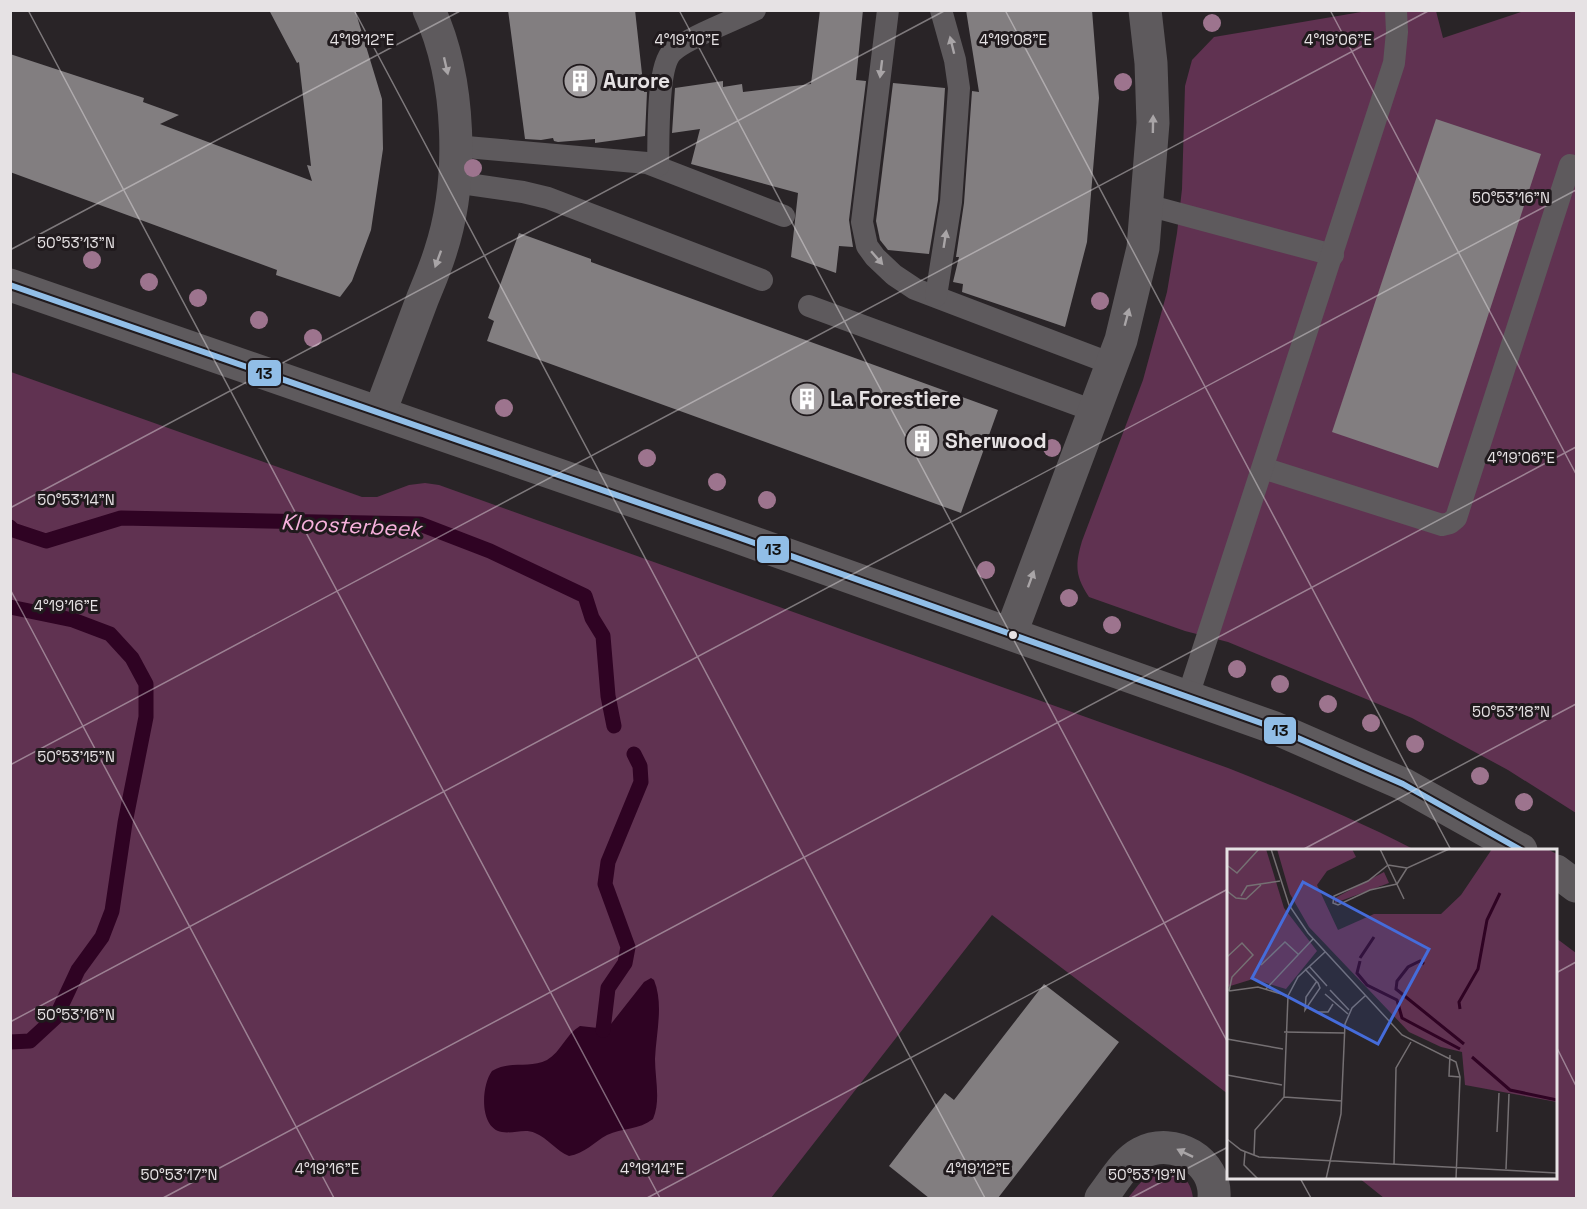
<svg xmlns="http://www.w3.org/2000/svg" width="1587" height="1209" viewBox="0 0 1587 1209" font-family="'Space Grotesk',sans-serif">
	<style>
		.green { fill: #603251 }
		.water { fill: #2f0323 }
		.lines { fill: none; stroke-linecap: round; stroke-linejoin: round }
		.stream { stroke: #2f0323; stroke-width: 15 }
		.building { fill: #827e80 }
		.lane { stroke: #5e5a5d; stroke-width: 22 }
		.street { stroke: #5e5a5d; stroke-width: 33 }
		.bus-1-casing { stroke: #201a1d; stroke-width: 10 }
		.bus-1 { stroke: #91bee7; stroke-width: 6 }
		.tree { fill: #9d748e }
		.oneway { fill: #a9a5a7 }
		.ticks { fill: none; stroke: #e6e2e4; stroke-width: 1.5; stroke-opacity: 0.45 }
		.bus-dot { fill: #e6e2e4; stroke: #201a1d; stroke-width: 2 }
		.labels { text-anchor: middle; stroke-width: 6; stroke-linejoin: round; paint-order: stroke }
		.poi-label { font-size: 21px; font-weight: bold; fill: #e6e2e4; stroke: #201a1d; text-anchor: start }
		.water-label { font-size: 22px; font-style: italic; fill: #f7b1dd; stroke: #201a1d }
		.inset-river { fill: none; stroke: #2f0323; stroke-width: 3 }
		.inset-road { fill: none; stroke: #757073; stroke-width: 1.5 }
		.view { fill: #456cda; fill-opacity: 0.15; stroke: #456cda; stroke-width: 3 }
		.inset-edge { fill: none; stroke: #e6e2e4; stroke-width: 3 }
		.ticks-label { font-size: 15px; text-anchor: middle; fill: #e6e2e4; stroke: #201a1d; stroke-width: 6; stroke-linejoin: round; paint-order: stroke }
		.line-badge { stroke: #201a1d; stroke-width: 2 }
		.pale-badge-label { font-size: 16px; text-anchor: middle; font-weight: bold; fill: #111 }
	</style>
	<rect width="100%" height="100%" fill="#292427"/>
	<g class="green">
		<path d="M1367 11H1436L1443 38 1524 11H1576V813L1508 770 1412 718 1228 642 1185 631 1089 597C1075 576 1075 565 1082 541L1143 380 1167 292 1177 233 1182 189 1185 86 1192 60 1214 37Z"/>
		<path d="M11 372 362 497H377L409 485 425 483 439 485 1228 768C1291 793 1355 819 1415 850H1228V1094L992 915 771 1198H11Z"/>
		<path d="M1556 938 1576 953V1198H1384L1359 1178H1556Z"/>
		<path d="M1161 1169C1179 1170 1191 1179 1193 1198H1128C1138 1186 1145 1174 1161 1169Z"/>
	</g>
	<path class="water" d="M651 978 654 980C664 1005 656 1033 655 1059 655 1079 661 1100 653 1119 639 1130 622 1128 607 1135 594 1142 584 1154 569 1156 556 1151 548 1138 535 1133 525 1128 513 1134 502 1132 479 1128 481 1086 492 1071 509 1060 529 1069 547 1060 561 1052 566 1034 580 1026L607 1029 644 982Z"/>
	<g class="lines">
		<g class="stream">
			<path d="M10 527 13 530 46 541 121 518 420 524 490 551 585 596 592 618 603 636 608 696 614 726"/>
			<path d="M10 607 73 620 110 634 132 658 146 684V717L125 823 112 911 102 937 78 970 56 1017 30 1041 10 1042"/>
			<path d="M603 1030 608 988 625 963 628 947 605 884 608 862 641 782 640 766 634 754"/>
		</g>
	</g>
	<g class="building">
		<path d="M269 10H355L382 99 383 149 371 230 352 281 340 297 276 275 277 270 10 172V54L144 98 143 102 179 115 160 124 312 181 307 165 311 166 299 62 297 63Z"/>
		<path d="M508 10H635L644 92H647L645 136 595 143V139L558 142 554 141 553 138 541 140 525 139Z"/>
		<path d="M820 10H863L856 80 866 81 849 220 853 247 839 246 836 273 791 257 798 193 691 164 700 129 672 133 675 88 723 81V87L742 84 743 92 811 84Z"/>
		<path d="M966 10H1092L1099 98 1087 242 1065 327 962 292 963 284 953 282 959 257H956L964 203 972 91 979 92Z"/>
		<path d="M893 83 945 88 938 200 929 254 888 250 880 240 876 221Z"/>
		<path d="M1436 119 1541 154 1438 468 1332 432Z"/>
		<path d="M519 233 591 259V262L998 410 961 513 487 341 494 321 488 318Z"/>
		<path d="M1044 984 1119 1042 998 1198H929L889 1166 945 1093 954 1100Z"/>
	</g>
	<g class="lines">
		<g class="lane">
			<path d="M888 10 862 222 867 246 875 257 894 275 915 289 1112 364"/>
			<path d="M455 146 647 163 784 216"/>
			<path d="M658 166C659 142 656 68 672 52 686 38 735 20 755 10"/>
			<path d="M454 182 523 192 548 198 762 280"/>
			<path d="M1147 205 1333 255"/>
			<path d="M936 296 951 202 959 88 955 60 941 10"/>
			<path d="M809 306 1094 411"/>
			<path d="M1263 468 1442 525 1450 523 1456 518 1570 165"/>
			<path d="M1188 696 1394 63 1397 32 1396 10"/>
		</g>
		<g class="street">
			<path d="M10 285 729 534 1275 728 1403 784 1521 850"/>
			<path d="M380 412C394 375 408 338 422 300 428 285 435 269 440 253 464 181 461 80 429 10"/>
			<path d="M1011 633 1121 340 1143 248 1153 123 1151 63 1145 10"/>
			<path d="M1556 871 1576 886"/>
			<path d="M1101 1198C1113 1183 1124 1162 1141 1153 1174 1136 1217 1161 1214 1198"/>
		</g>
		<g class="bus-1-casing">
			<path id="bus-1" d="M10 285 729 534 1275 728 1403 784 1521 850"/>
		</g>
		<use href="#bus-1" class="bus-1"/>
	</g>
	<g class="tree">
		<circle cx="1212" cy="23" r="9"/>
		<circle cx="1123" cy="82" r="9"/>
		<circle cx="473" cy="168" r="9"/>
		<circle cx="92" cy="260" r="9"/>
		<circle cx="149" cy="282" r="9"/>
		<circle cx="198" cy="298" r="9"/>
		<circle cx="1100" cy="301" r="9"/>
		<circle cx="259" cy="320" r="9"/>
		<circle cx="313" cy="338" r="9"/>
		<circle cx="504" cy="408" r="9"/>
		<circle cx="1052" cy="448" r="9"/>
		<circle cx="647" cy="458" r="9"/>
		<circle cx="717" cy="482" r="9"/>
		<circle cx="767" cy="500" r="9"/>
		<circle cx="986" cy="570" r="9"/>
		<circle cx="1069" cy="598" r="9"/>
		<circle cx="1112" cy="625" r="9"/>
		<circle cx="1237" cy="669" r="9"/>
		<circle cx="1280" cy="684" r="9"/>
		<circle cx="1328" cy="704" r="9"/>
		<circle cx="1371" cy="723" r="9"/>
		<circle cx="1415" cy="744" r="9"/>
		<circle cx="1480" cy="776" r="9"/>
		<circle cx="1524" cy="802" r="9"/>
	</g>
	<defs><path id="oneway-solid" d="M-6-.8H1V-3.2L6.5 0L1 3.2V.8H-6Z" transform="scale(1.5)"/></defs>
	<g class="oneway">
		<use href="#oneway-solid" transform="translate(952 45) rotate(-104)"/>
		<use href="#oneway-solid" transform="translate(446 66) rotate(77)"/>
		<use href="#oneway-solid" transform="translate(881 69) rotate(97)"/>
		<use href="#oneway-solid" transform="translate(1153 124) rotate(-89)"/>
		<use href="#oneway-solid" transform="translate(945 239) rotate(-81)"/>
		<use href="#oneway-solid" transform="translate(877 258) rotate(49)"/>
		<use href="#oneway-solid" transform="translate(438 259) rotate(110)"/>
		<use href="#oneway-solid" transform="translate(1127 317) rotate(-75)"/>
		<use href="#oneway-solid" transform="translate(1031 579) rotate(-70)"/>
		<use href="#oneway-solid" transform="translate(1185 1153) rotate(-154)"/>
	</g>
	<path class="ticks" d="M28 10 660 1198M354 10 985 1198M679 10 1228 1043M1005 10 1451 850M1330 10 1576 474M10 250 462 10M10 508 946 10M10 589 334 1198M10 765 1430 10M1302 850 1576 704M1556 973 1576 962M10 1022 1576 190M1556 1046 1576 1086M1300 1178 1311 1198M163 1198 1576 447M647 1198 1228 889M1131 1198 1228 1147"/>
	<defs>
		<g id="building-disc" transform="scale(1.725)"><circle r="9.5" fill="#a4a0a2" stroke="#201a1d"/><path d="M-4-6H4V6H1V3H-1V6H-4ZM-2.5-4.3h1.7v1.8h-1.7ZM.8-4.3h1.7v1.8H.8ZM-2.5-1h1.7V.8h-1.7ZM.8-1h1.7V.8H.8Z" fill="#fff"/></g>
	</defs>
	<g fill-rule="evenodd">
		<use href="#building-disc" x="580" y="81"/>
		<use href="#building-disc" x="807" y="399"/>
		<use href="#building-disc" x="922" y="441"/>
	</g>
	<circle class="bus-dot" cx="1013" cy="635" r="5"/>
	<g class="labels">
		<g class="poi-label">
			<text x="603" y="88">Aurore</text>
			<text x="830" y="406">La Forestiere</text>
			<text x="945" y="448">Sherwood</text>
		</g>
		<g class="water-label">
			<text transform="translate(351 525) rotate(3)" y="8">Kloosterbeek</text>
		</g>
	</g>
	<g transform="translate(1227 849)">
		<rect width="330" height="330" fill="#292427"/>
		<path d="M0 0H39L57 59 90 102 59 140 26 130 0 138ZM50 0H125L129 8 100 22 90 36 111 81 147 65H214L234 46 265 0H320L330 5V253L238 236 235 203 214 198 182 183 82 78 63 45ZM157 23 162 34 108 54V49Z" fill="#603251"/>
		<path class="inset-river" d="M133 109 147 88M133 112 130 124 140 136 170 151 175 169 233 200M197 115 193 112 181 118 170 132 169 140 237 195M233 160 232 153 251 120 260 71 273 44M245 208 283 241 330 251"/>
		<path class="inset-road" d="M44 0 62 56 81 84 175 186 229 213 233 228 229 330M153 0 177 50M161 16 141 32 107 47 106 54 111 56 143 41 170 35M161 16 180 19M1 17 10 24 32 0M170 35 180 19 222 0M0 42 9 49 19 50 34 36M14 47 20 37 53 32M0 108 15 94 26 106 5 128 2 142M34 116 58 93 71 105M82 117 100 137M78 120 91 134 93 139 78 161 79 148 90 132M39 140 86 90M103 141 122 161M2 142 31 138 61 147M98 145 121 165M91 163H101L106 155M57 183 117 184M0 190 56 200M223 206 222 227 233 228M0 226 55 236M57 248 115 252M0 259V317M270 283 272 244M0 290 14 301 32 308 330 324M18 303 17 316 31 330M27 306 28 281 57 248 61 147 71 128 98 103M167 316 169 219 184 193M279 320 282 245M99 330 114 265 118 175 125 159 138 147"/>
		<path class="view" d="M76 33 202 100 151 195 25 129Z"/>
		<rect width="330" height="330" class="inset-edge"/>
	</g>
	<g class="ticks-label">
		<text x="362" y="45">4°19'12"E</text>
		<text x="687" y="45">4°19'10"E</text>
		<text x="1013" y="45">4°19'08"E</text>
		<text x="1338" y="45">4°19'06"E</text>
		<text x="1511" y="203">50°53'16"N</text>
		<text x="76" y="248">50°53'13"N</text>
		<text x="1521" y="463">4°19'06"E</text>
		<text x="76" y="505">50°53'14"N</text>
		<text x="66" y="611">4°19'16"E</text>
		<text x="1511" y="717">50°53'18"N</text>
		<text x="76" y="762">50°53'15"N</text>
		<text x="76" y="1020">50°53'16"N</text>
		<text x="327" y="1174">4°19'16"E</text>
		<text x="652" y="1174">4°19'14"E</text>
		<text x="978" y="1174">4°19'12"E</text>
		<text x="179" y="1180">50°53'17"N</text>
		<text x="1147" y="1180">50°53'19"N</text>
	</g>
	<g class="line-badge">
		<rect x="247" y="359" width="35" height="28" rx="6" fill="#91bee7"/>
		<rect x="756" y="535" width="34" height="29" rx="6" fill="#91bee7"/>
		<rect x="1263" y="716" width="34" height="29" rx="6" fill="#91bee7"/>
	</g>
	<g class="pale-badge-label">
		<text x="264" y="379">13</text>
		<text x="773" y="555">13</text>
		<text x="1280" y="736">13</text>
	</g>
	<rect width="1587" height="1209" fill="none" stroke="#e6e2e4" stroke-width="24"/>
</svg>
